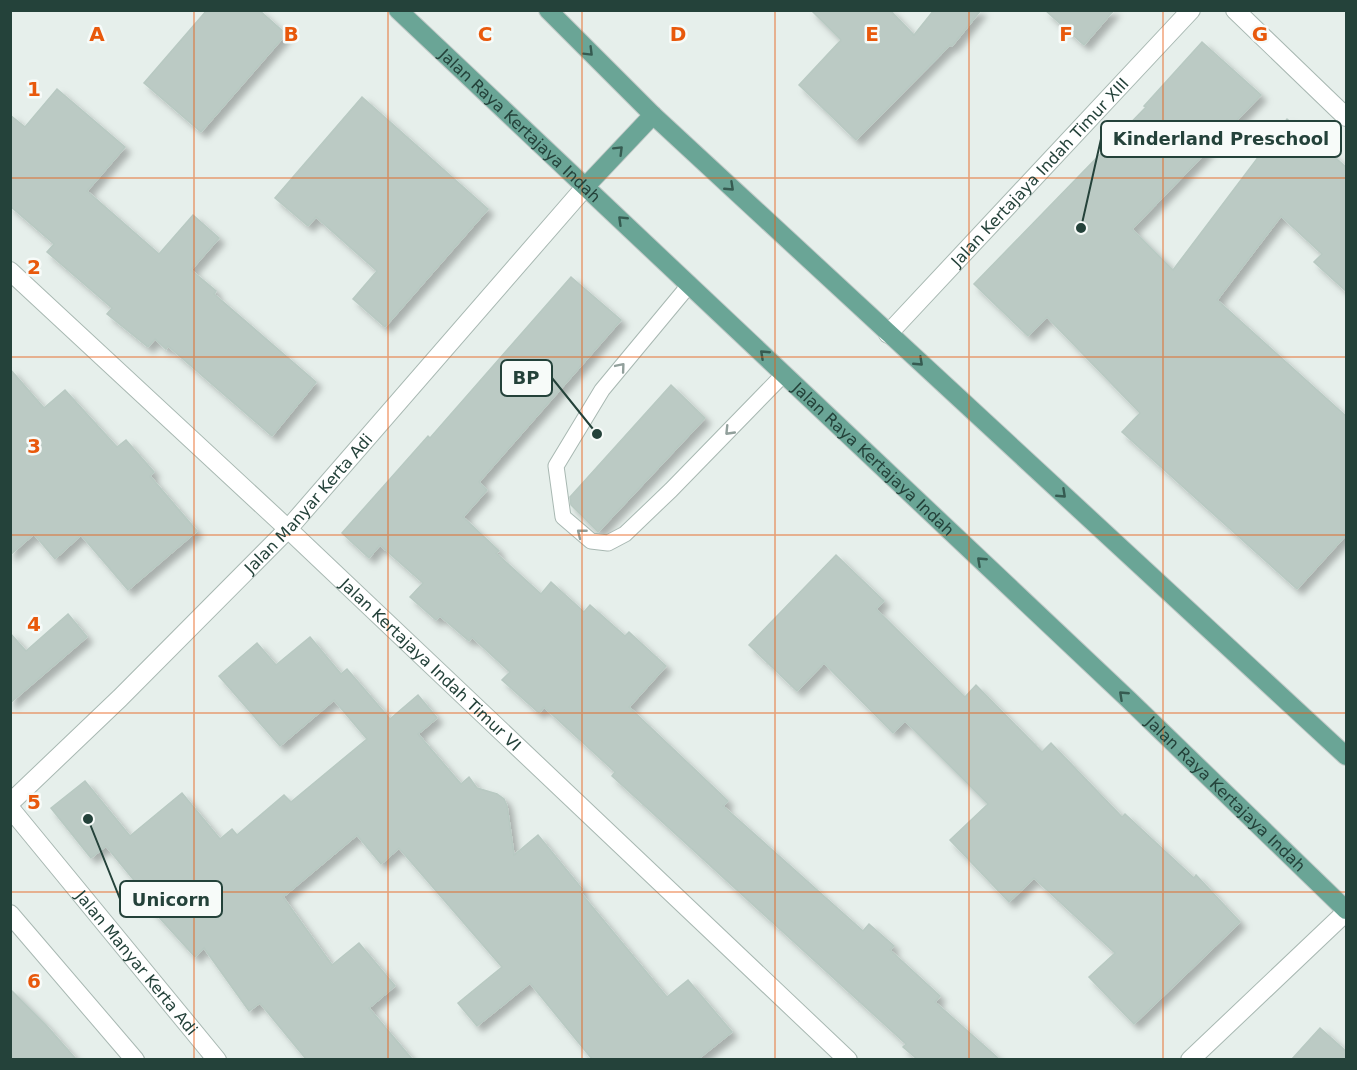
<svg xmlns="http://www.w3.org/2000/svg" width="1357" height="1070" viewBox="0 0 1357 1070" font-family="'DejaVu Sans',sans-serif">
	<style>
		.building { fill: #bbcac4; stroke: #b8c9c2; stroke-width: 1.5; filter: url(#shadow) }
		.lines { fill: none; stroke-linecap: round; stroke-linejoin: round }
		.service-casing { stroke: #a8b8b2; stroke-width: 17 }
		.minor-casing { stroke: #a8b8b2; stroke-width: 20 }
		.primary-casing { stroke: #c2cac8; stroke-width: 20 }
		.service { stroke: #fff; stroke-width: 15 }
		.minor { stroke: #fff; stroke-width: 18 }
		.primary { stroke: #6aa596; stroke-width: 18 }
		.oneway { stroke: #365b51 }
		.oneway2 { stroke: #92a09c }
		.grid { fill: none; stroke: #e8590c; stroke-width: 1.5; stroke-opacity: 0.55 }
		.labels { text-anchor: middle; stroke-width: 5; stroke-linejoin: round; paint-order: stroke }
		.street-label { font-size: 16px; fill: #24423a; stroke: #f7fbf9 }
		.grid-label { font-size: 20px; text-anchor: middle; font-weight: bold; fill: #e8590c; stroke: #f7fbf9; stroke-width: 5; stroke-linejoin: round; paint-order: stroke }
		.leader { fill: none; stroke: #24423a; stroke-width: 2 }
		.callout-dot { fill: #24423a; stroke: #f7fbf9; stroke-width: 2 }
		.callout { fill: #f7fbf9; stroke: #24423a; stroke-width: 2 }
		.callout-label { font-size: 18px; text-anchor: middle; font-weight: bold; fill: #24423a }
	</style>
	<defs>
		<filter id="shadow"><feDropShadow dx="5.5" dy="5.5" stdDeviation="3" flood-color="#0004"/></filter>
	</defs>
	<rect width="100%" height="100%" fill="#e6efeb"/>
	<g class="building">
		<path d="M207 10H259L286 34 201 132 144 83Z"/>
		<path d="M811 10H890L914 35 934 10H981L952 46 950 45 856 140 799 85 841 40Z"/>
		<path d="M1045 10H1114L1084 45Z"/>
		<path d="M1202 42 1261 95 1132 229 1173 270 1287 119 1317 145 1319 143 1347 168V292L1314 262 1322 254 1281 216 1217 300 1347 417V534L1297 589 1122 432 1140 413 1047 317 1028 336 974 284 1146 107 1144 106Z"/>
		<path d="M57 89 125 147 87 191 159 254 193 215 219 238 191 270 216 291 214 294 316 382 272 436 168 346 166 349 155 339 148 347 107 314 112 308 47 252 54 244 10 206V115L25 127Z"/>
		<path d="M362 97 488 209 385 327 353 299 377 271 316 217 308 226 275 198Z"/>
		<path d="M571 277 621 320 479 482 487 490 463 517 499 551 496 553 541 594 551 582 584 612 590 605 625 636 629 632 666 666 629 707 728 801 723 806 863 931 869 924 894 946 890 950 940 996 935 1002 999 1059H917L903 1047 906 1044 612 776 615 772 544 707 539 713 502 680 510 672 472 637 469 641 440 616 436 620 410 597 423 583 380 545 369 558 342 533 428 436 430 438Z"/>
		<path d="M10 369 44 408 65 390 117 447 126 440 154 472 150 476 197 531 128 590 81 535 55 559 34 534 10 555Z"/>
		<path d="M671 385 705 418 598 532 571 505 570 497Z"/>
		<path d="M836 555 884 601 876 609 965 697 976 685 1042 752 1051 743 1122 817 1125 814 1194 878 1196 875 1240 922 1134 1024 1089 977 1115 953 1034 878 1009 902 950 840 988 804 905 721 893 733 824 663 797 691 749 645Z"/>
		<path d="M68 614 87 637 10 703V633L26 651Z"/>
		<path d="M310 637 341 674 347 669 390 719 418 695 437 718 418 734 461 784 469 777 477 788 497 794 504 799 507 806 514 855 538 835 583 890 580 892 667 997 688 980 732 1032 698 1059H592L530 983 477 1026 458 1003 502 967 399 848 381 864 357 835 283 897 332 965 359 943 395 986 369 1008 412 1059H306L260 1003 249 1011 204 948 195 957 147 904 151 901 106 846 91 858 51 808 85 781 130 836 182 793 220 839 232 829 237 835 284 795 291 802 367 739 334 700 280 746 219 676 257 643 276 665Z"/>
		<path d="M10 989 46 1025 76 1059H10Z"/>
		<path d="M1320 1028 1347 1052V1059H1292Z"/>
	</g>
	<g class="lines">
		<g class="service-casing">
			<path id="service" d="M690 284 602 390 556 466 563 517 591 541 608 543 625 534 671 490 784 374"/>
		</g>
		<g class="minor-casing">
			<g id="minor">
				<path d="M1235 10 1346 117"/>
				<path id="s1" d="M10 271 288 529 848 1060"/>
				<path id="s2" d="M888 334 1191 10"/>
				<path id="s3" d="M10 803 120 698 288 529 586 186"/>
				<path id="s4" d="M10 808 217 1060"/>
				<path d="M10 914 135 1060"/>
				<path d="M1190 1060 1346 912"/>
			</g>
		</g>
		<g class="primary-casing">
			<g id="primary">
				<path id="s5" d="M398 10 1129 700 1346 910"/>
				<path d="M548 10 653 115 1346 756"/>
				<path d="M586 186 653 115"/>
			</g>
		</g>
		<use href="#service" class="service"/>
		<use href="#minor" class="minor"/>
		<use href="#primary" class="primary"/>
	</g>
	<defs><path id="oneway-chevron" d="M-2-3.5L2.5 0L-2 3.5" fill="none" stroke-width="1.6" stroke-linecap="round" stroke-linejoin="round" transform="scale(1.5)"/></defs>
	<g class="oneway">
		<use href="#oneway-chevron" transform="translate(589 52) rotate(45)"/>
		<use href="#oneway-chevron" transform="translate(619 150) rotate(-45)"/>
		<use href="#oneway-chevron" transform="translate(730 187) rotate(43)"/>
		<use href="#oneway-chevron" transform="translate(622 220) rotate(-136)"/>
		<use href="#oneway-chevron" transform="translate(764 354) rotate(-137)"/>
		<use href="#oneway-chevron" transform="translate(919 362) rotate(43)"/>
		<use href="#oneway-chevron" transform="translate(1062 494) rotate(43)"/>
		<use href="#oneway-chevron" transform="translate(981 561) rotate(-137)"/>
		<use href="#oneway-chevron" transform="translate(1123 695) rotate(-137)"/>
	</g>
	<g class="oneway2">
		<use href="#oneway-chevron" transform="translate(621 367) rotate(-50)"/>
		<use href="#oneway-chevron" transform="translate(729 431) rotate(134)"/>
		<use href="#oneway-chevron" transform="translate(581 533) rotate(-141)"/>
	</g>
	<path class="grid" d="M194 10V1060M388 10V1060M582 10V1060M775 10V1060M969 10V1060M1163 10V1060M10 178H1346M10 357H1346M10 535H1346M10 713H1346M10 892H1346"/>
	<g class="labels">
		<g class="street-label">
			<text dy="6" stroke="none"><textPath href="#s5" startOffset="168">Jalan Raya Kertajaya Indah</textPath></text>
			<text dy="6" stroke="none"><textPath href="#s2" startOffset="222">Jalan Kertajaya Indah Timur XIII</textPath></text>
			<text dy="6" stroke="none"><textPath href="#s5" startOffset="654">Jalan Raya Kertajaya Indah</textPath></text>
			<text dy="6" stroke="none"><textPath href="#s3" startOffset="423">Jalan Manyar Kerta Adi</textPath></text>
			<text dy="6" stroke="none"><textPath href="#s1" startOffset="576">Jalan Kertajaya Indah Timur VI</textPath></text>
			<text dy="6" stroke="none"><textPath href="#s5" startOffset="1140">Jalan Raya Kertajaya Indah</textPath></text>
			<text dy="6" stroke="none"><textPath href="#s4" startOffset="200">Jalan Manyar Kerta Adi</textPath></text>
		</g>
	</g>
	<g class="grid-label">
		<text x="97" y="41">A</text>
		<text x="291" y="41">B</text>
		<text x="485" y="41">C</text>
		<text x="678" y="41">D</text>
		<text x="872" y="41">E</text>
		<text x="1066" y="41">F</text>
		<text x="1260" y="41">G</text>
		<text x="34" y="96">1</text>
		<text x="34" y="274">2</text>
		<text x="34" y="453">3</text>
		<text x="34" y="631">4</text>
		<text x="34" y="809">5</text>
		<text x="34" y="988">6</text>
	</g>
	<path class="leader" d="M1081 228L1101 139M597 434L552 378M88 819L120 899"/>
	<g class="callout-dot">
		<circle cx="1081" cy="228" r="6"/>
		<circle cx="597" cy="434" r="6"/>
		<circle cx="88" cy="819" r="6"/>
	</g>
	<g class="callout">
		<rect x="1101" y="121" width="240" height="36" rx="6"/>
		<rect x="501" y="360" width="51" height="36" rx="6"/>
		<rect x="120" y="881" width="102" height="36" rx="6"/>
	</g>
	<g class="callout-label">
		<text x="1221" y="145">Kinderland Preschool</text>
		<text x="526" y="384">BP</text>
		<text x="171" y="906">Unicorn</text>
	</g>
	<rect width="1357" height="1070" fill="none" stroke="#24423a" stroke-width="24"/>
</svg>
